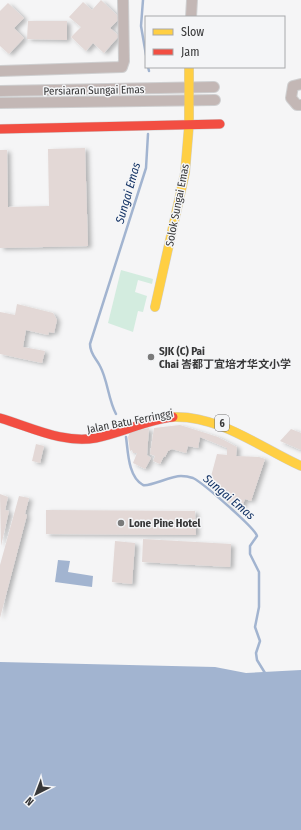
<svg xmlns="http://www.w3.org/2000/svg" width="301" height="830" viewBox="0 0 301 830" font-family="'Fira Sans Condensed','Noto Sans SC',sans-serif">
	<style>
		.green { fill: #d3ecdf }
		.water { fill: #a2b4d0 }
		.lines { fill: none; stroke-linecap: round; stroke-linejoin: round }
		.stream { stroke: #a2b4d0; stroke-width: 2.5 }
		.building { fill: #e3d8d6; filter: url(#shadow) }
		.street-casing { stroke: #cfcfd0; stroke-width: 12 }
		.slow-casing { stroke: #cfcfd0; stroke-width: 10 }
		.jam-casing { stroke: #cfcfd0; stroke-width: 10 }
		.street { stroke: #c3b7b5; stroke-width: 10 }
		.slow { stroke: #ffcf43; stroke-width: 9 }
		.jam { stroke: #f24e42; stroke-width: 9 }
		.poi-dot { fill: #7a7a7a; stroke: #f4f5f7; stroke-width: 1.5 }
		.labels { text-anchor: middle; stroke-width: 3; stroke-linejoin: round; paint-order: stroke }
		.shield { fill: #f4f5f7; stroke: #707071; stroke-width: 1 }
		.shield-label { font-size: 10px; font-weight: bold; fill: #373738 }
		.street-label { font-size: 11px; fill: #373738; stroke: #f4f5f7 }
		.poi-label { font-size: 11px; font-weight: bold; fill: #373738; stroke: #f4f5f7; text-anchor: start }
		.water-label { font-size: 12px; font-style: italic; fill: #103063; stroke: #f4f5f7 }
	</style>
	<defs>
		<filter id="shadow"><feDropShadow dx="3.5" dy="2" stdDeviation="2" flood-color="#0004"/></filter>
	</defs>
	<rect width="100%" height="100%" fill="#f5f5f6"/>
	<path class="green" d="M121 270 153 279 152 284 138 280 135 292 147 296 143 312 138 311 133 332 108 323Z"/>
	<g class="water">
		<path d="M58 560 70 561 68 572 93 576 92 587 55 582Z"/>
		<path d="M0 662 215 667 246 673 301 670V830H0Z"/>
	</g>
	<g class="lines">
		<g class="stream">
			<path d="M143 0 141 26 146 55"/>
			<path d="M148 67 149 71"/>
			<path d="M116 414C108 399 108 381 100 366 96 358 90 354 90 344L146 168 148 134"/>
			<path d="M126 437C128 451 128 477 143 485 150 487 170 476 181 476 185 476 190 477 193 478 203 483 255 528 257 536L250 546V554L259 572V607L255 627 260 641 256 653 257 660 265 673"/>
		</g>
	</g>
	<g class="building">
		<path d="M101 0 120 18 110 28 119 36 104 53 93 43 86 51 71 37 81 27 69 17 83 2 92 10Z"/>
		<path d="M8 3 24 18 14 28 24 38 9 54 0 46V11Z"/>
		<path d="M28 21H67V40L27 39Z"/>
		<path d="M85 148 88 246 0 248V150H7L8 207 49 206 48 149Z"/>
		<path d="M17 304 53 313 57 320 54 333 49 332 48 335 26 330 23 347 45 351 42 363 0 354V312L15 315Z"/>
		<path d="M180 425 218 437 237 447 236 456 259 457 265 459 251 501 245 499 241 509 233 507 209 484 217 454 227 455V448L200 437 198 448 188 446 186 453 172 449 168 451 165 457 164 456 160 464 153 461 155 456 150 454 154 428Z"/>
		<path d="M149 428 147 455 151 458 145 469 133 463 137 453H133L132 450 130 451 128 437 130 432Z"/>
		<path d="M291 429 301 433V450L280 441Z"/>
		<path d="M36 444 44 446 40 463 32 461Z"/>
		<path d="M0 494 8 497 5 510 9 511 1 546Z"/>
		<path d="M19 496 29 498 25 514 27 515 0 618V565Z"/>
		<path d="M46 510 195 511 196 535 46 534Z"/>
		<path d="M143 539 231 544 230 567 142 562Z"/>
		<path d="M115 541 135 543 132 584 112 582Z"/>
	</g>
	<g class="lines">
		<g class="street-casing">
			<g id="street">
				<path d="M191 17 192 0"/>
				<path d="M0 71 122 67 124 61 123 0"/>
				<path d="M301 84 293 86 291 98 297 105H301"/>
				<path d="M0 91 214 87"/>
				<path d="M0 103 215 100"/>
			</g>
		</g>
		<g class="slow-casing">
			<g id="slow">
				<path d="M155 307 185 173 189 125V67"/>
				<path d="M173 417C219 415 261 448 301 466"/>
			</g>
		</g>
		<g class="jam-casing">
			<g id="jam">
				<path d="M0 129 220 124"/>
				<path d="M0 418C31 427 63 444 96 438 122 433 146 420 173 417"/>
			</g>
		</g>
		<use href="#street" class="street"/>
		<use href="#slow" class="slow"/>
		<use href="#jam" class="jam"/>
	</g>
	<g class="poi-dot">
		<circle cx="151" cy="357" r="4"/>
		<circle cx="121" cy="523" r="4"/>
	</g>
	<g class="labels">
		<rect class="shield" x="215" y="415" width="14" height="16" rx="3"/>
		<g class="shield-label">
			<text x="222" y="427">6</text>
		</g>
		<g class="street-label">
			<text transform="translate(94 90) rotate(-1)" y="4">Persiaran Sungai Emas</text>
			<text transform="translate(177 205) rotate(-79)" y="4">Solok Sungai Emas</text>
			<text transform="translate(130 421) rotate(-11)" y="4">Jalan Batu Ferringgi</text>
		</g>
		<g class="poi-label">
			<text x="159" y="355">SJK (C) Pai<tspan x="159" dy="13">Chai 峇都丁宜培才华文小学</tspan></text>
			<text x="129" y="527">Lone Pine Hotel</text>
		</g>
		<g class="water-label">
			<text transform="translate(128 193) rotate(-74)" y="4">Sungai Emas</text>
			<text transform="translate(229 497) rotate(40)" y="4">Sungai Emas</text>
		</g>
	</g>
	<rect x="145" y="16" width="140" height="52" fill="#f4f5f7" stroke="#a8a9ab"/>
	<rect x="153" y="29" width="20" height="6" fill="#ffcf43" stroke="#a8a9ab"/>
	<text x="181" y="36" font-size="12" fill="#373738">Slow</text>
	<rect x="153" y="49" width="20" height="6" fill="#f24e42" stroke="#a8a9ab"/>
	<text x="181" y="56" font-size="12" fill="#373738">Jam</text>
	<g transform="translate(36 794) rotate(222)" stroke="#f4f5f7" stroke-width="3" paint-order="stroke">
	<path d="M0-3L7 15L0 10L-7 15Z" fill="#373738"/>
	<text y="-6" font-size="11" font-weight="bold" text-anchor="middle" fill="#373738">N</text>
	</g>
</svg>
